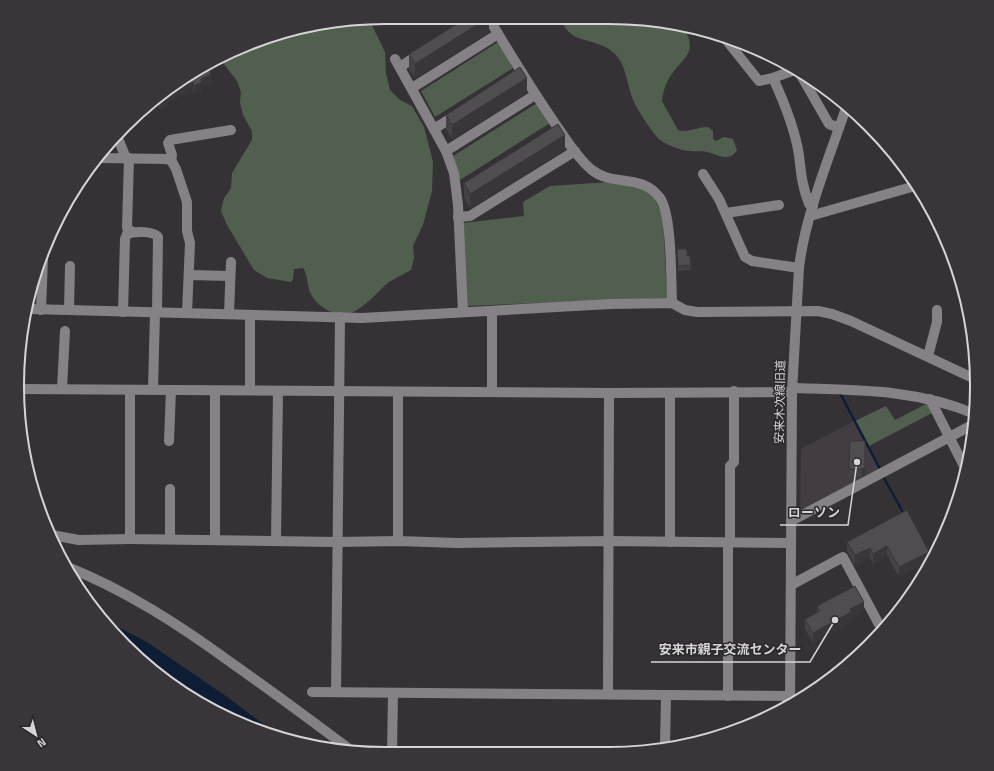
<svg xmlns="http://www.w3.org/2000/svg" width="994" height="771" viewBox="0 0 994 771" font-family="'Titillium Web','Noto Sans JP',sans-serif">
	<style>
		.built { fill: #433c43 }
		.green { fill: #505f4e }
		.water { fill: #0d1d34 }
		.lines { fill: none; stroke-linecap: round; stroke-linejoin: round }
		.stream { stroke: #0d1d34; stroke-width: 2.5 }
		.minor { stroke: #858285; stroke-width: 10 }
		.wall { fill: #454245 }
		.shaded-wall { fill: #383638 }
		.building { fill: #504d50; stroke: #383638 }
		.labels { text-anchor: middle; stroke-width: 3; stroke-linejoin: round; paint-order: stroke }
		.street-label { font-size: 12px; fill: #d6d5d6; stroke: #2a282b }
		.rim { fill: none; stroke: #d6d5d6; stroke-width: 2 }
		.leader { fill: none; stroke: #d6d5d6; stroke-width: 1.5 }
		.callout-dot { fill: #d6d5d6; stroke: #2a282b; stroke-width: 1.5 }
		.callout-label { font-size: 13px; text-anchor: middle; font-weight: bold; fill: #d6d5d6; stroke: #2a282b; stroke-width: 3; stroke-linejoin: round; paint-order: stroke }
	</style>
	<rect width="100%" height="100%" fill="#353235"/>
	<path class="built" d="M854 421 881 471 800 511 801 449Z"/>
	<g class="green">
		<path d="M559 18H632L684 28C699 55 682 57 670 77 665 84 663 93 662 101L678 130C688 133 697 127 708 127L713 131V139L716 141 724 137 733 139 737 150C731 161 721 157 711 153 701 150 699 152 690 151 682 151 666 145 659 139 654 135 637 109 634 102 627 87 627 66 615 54 603 42 588 43 574 36 567 32 563 24 559 18Z"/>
		<path d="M369 19 385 52 386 73 390 90 400 100 412 106 424 127 433 162 432 191 423 225 413 246 414 258 411 270C404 274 396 278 389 282 373 295 355 323 331 312 323 308 317 304 312 296 306 287 309 276 303 268L294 269 293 279 291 282 267 278 254 270 227 225 221 211 224 198 231 188 232 173 252 140V131L243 115 240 103 241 92 237 81 220 59 290 30Z"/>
		<path d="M498 42 513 68 435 117 421 91Z"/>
		<path d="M537 103 550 123 460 180 453 156Z"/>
		<path d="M624 181 652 192 663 218 667 298 466 306 463 223 524 216 523 202 550 186Z"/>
		<path d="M928 403 934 412 869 446 855 421 886 406 895 420Z"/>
	</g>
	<path class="water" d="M102 619 147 642 230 699 279 736 245 726 181 692 109 629Z"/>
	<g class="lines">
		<g class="stream">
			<path d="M840 393 880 469"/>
			<path d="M884 478 904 514"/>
			<path d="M927 557 930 563"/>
		</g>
		<g class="minor">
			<path d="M488 17C510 54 532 90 556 125 567 140 577 158 592 170 613 187 642 173 660 198 672 215 671 279 672 303"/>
			<path d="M723 36 759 81 773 78 797 69"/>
			<path d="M395 59 446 151 454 173 458 205 463 312"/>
			<path d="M400 67 421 53"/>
			<path d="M798 70 829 124 839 128"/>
			<path d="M773 78C784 102 795 129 799 155 801 173 802 186 809 204L813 206"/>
			<path d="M412 88 498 34"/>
			<path d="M434 129 456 115"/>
			<path d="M117 136 126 158"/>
			<path d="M446 151 535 95"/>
			<path d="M99 158 165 159 171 160 176 169 187 202V231L190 243 187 313"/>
			<path d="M129 158 127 228 132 232"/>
			<path d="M171 160 172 155 168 143 170 140 231 130"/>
			<path d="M703 174 719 199 745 257 752 261 799 268"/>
			<path d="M726 213 779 205"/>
			<path d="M810 216 915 186"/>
			<path d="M458 217 470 216 575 151"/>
			<path d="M190 275 230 276"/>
			<path d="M31 309 362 318 610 304 672 303 685 310 697 312 818 311 832 314 851 321 975 379"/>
			<path d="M41 310 43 258"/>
			<path d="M69 310 70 266"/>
			<path d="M492 311V392"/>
			<path d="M123 312 125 239 127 234C134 231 154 231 158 237L157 313"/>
			<path d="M229 314 231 262"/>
			<path d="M928 356 937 322V310"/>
			<path d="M793 388C855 390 917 389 975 414"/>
			<path d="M17 389 609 393 792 392"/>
			<path d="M62 389 65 331"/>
			<path d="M153 389 155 313"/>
			<path d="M130 390V539L336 542 398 541 458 543 609 541 791 543"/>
			<path d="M250 390V315"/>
			<path d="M215 391V540"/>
			<path d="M670 393V542"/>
			<path d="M930 399 966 470"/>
			<path d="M169 441 171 390"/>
			<path d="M791 521 974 424"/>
			<path d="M52 535 79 540 130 539"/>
			<path d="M170 539V489"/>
			<path d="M276 541 278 391"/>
			<path d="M398 541V392"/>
			<path d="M730 543V466L734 462V391"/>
			<path d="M65 566C126 590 181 626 233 664 273 692 312 721 352 751"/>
			<path d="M791 585 843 557 882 630"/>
			<path d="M312 692 790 696"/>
			<path d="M336 692 340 317"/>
			<path d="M608 693 609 393"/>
			<path d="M728 696V543"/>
			<path d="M790 706 792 392 799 268C805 215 830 156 847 105"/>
			<path d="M665 747 666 696"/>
			<path d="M392 754 393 693"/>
		</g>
	</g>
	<g class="wall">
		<path d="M489 32 415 78 409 69V54Z"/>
		<path d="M201 66 211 83 202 87V91L194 94 193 91 168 101V105L160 109 158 105 145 111 144 110Z"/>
		<path d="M527 93 452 139 446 129V115Z"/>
		<path d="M565 149 470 208 464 197V183Z"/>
		<path d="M677 249 687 256H690L691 270 678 271Z"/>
		<path d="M850 441 865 475 862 476H849Z"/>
		<path d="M907 510 929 561 899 577 887 555 873 564 870 558 855 565 847 551V542Z"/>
		<path d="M817 606 864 612 851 619V622L813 643 805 629V619L817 613Z"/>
	</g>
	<g class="shaded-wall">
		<path d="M489 17V32L415 78V64Z"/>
		<path d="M211 74V83L202 87V91L194 94V86L201 79Z"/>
		<path d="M527 78V93L452 139V125Z"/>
		<path d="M193 82V91L168 101V105L160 109V100L167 93Z"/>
		<path d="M158 99V105L145 111V110Z"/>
		<path d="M565 135V149L470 208V194Z"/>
		<path d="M865 441V475L862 476V469Z"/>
		<path d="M887 546V555L873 564V554Z"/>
		<path d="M870 548V558L855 565V555Z"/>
		<path d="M929 552V561L899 577V567Z"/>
		<path d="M864 602V612L851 619V622L813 643V633L850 609Z"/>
	</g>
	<g class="building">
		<path d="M468 17H489L415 64 409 54Z"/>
		<path d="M207 64 211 74 201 79 202 82 194 86 193 82 167 93 168 97 160 100 159 99 201 66Z"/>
		<path d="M520 67 527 78 452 125 446 115Z"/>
		<path d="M558 124 565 135 470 194 464 183Z"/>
		<path d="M677 249H687V256H690L691 265 678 266Z"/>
		<path d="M850 441H865V467L862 469H849Z"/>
		<path d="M907 510 929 552 899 567 887 546 873 554 870 548 855 555 847 542Z"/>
		<path d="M855 586 864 602 850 609 851 612 813 633 805 619 820 611 817 606Z"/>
	</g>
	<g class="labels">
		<g class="street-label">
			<text transform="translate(780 402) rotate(-89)" y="4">安来木次線旧道</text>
		</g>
	</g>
	<path d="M0 0H994V771H0ZM385 24H609A361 361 0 0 1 970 385V386A361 361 0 0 1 609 747H385A361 361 0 0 1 24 386V385A361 361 0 0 1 385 24Z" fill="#383639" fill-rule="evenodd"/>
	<path class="rim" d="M385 24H609A361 361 0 0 1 970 385V386A361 361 0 0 1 609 747H385A361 361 0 0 1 24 386V385A361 361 0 0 1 385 24Z"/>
	<path class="leader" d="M857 462L848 525H780M835 620L810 662H651"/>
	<g class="callout-dot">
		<circle cx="857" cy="462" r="4"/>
		<circle cx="835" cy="620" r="4"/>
	</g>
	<g class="callout-label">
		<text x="814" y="517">ローソン</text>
		<text x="730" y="654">安来市親子交流センター</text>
	</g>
	<g transform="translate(36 735) rotate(144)" stroke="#2a282b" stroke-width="3" paint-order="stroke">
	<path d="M0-3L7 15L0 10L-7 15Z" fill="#d6d5d6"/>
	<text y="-6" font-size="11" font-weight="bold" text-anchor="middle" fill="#d6d5d6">N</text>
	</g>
</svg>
